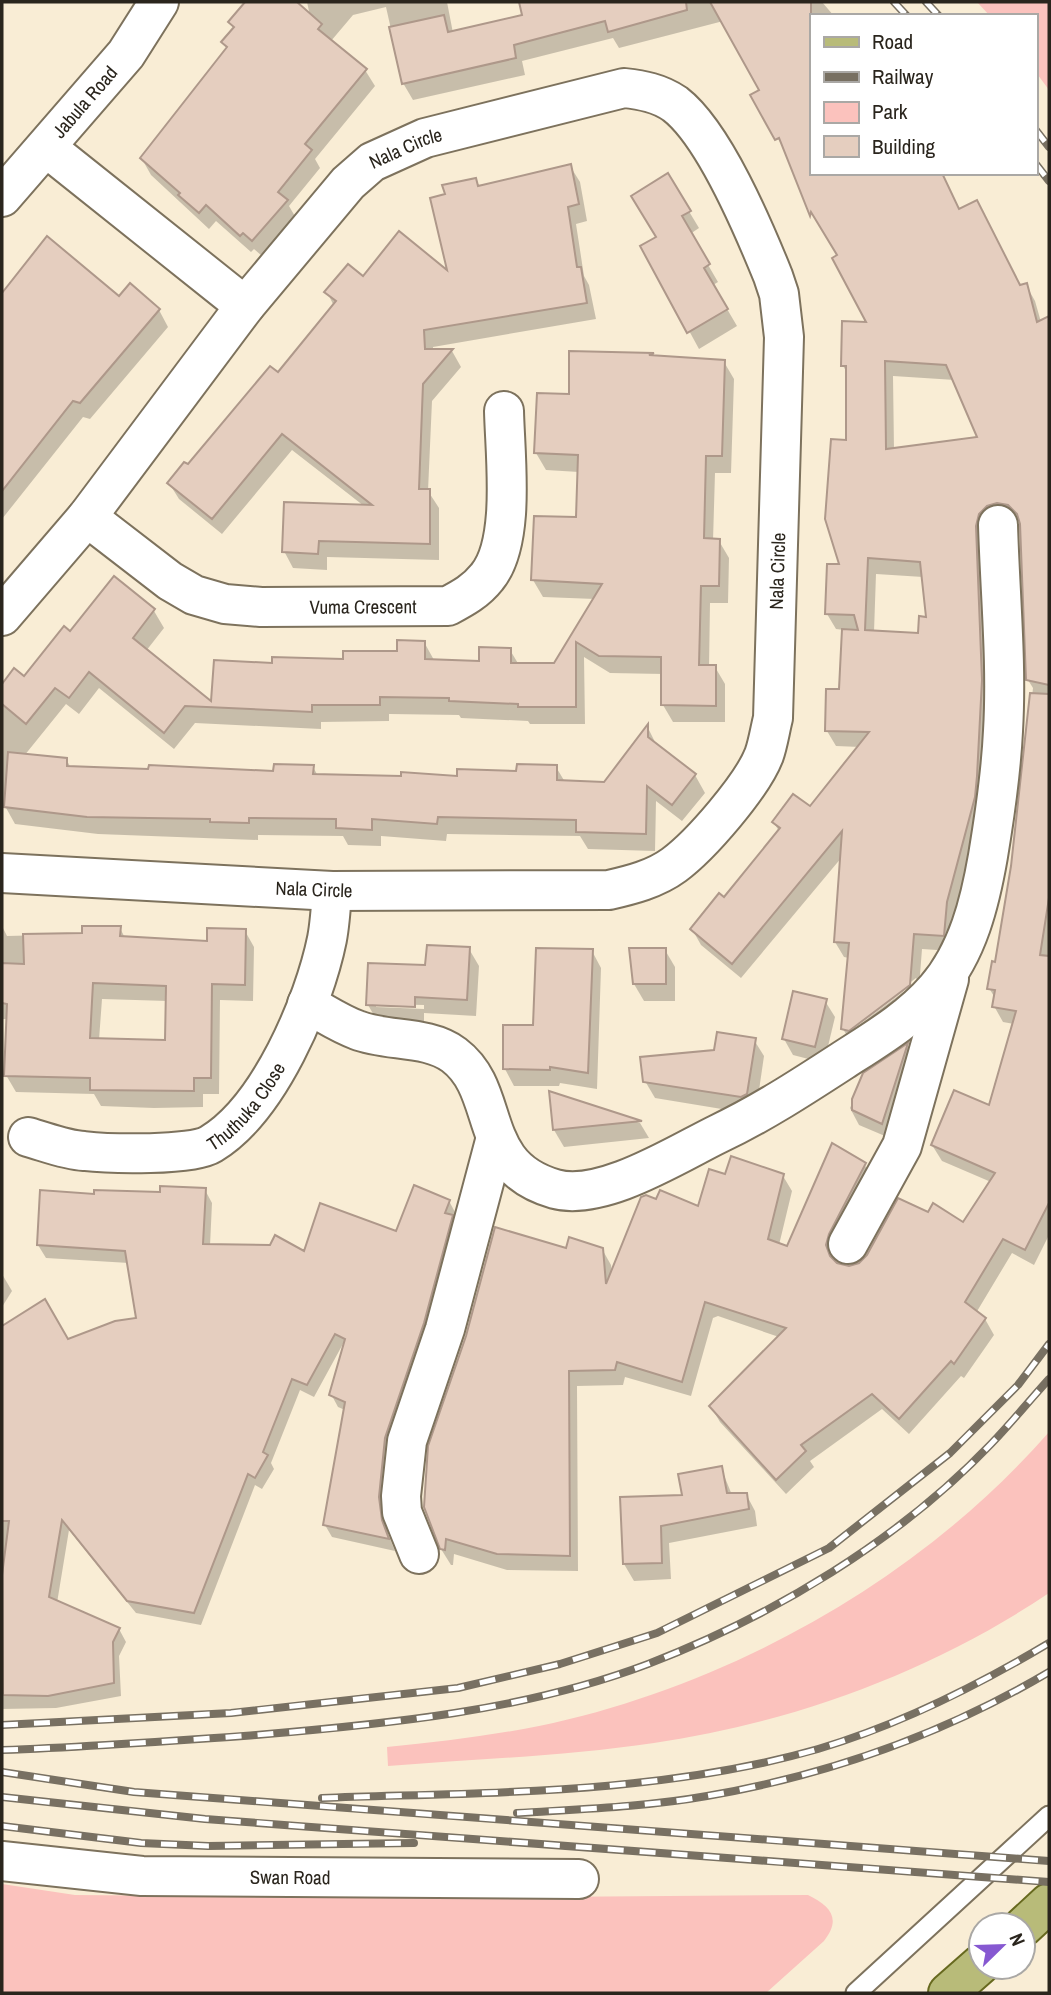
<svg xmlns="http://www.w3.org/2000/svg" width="1051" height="1995" viewBox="0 0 1051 1995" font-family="'Archivo Narrow',sans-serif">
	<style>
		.green { fill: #fbc2bd }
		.shadow { fill: #0003; fill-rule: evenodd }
		.building { fill: #e5cebf; stroke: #ae988a; stroke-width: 2; fill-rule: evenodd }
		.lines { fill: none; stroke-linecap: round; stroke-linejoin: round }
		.lane-casing { stroke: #7d725d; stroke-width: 23 }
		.street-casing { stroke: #7d725d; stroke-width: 42 }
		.primary-casing { stroke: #67691f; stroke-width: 42 }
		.lane { stroke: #fff; stroke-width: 19 }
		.street { stroke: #fff; stroke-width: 38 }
		.primary { stroke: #b8bb79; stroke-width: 38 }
		.rail-casing { stroke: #787062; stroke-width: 8 }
		.rail { stroke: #fff; stroke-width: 5; stroke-dasharray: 16; stroke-linecap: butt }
		.labels { text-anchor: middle; stroke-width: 5; stroke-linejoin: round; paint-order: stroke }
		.street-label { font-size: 19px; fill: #2a251d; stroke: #fff }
	</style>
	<rect width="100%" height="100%" fill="#f9edd5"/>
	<g class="green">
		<path d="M977 2H1049V90L1035 71V16H990Z"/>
		<path d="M1049 1432V1593C933 1671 793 1723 654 1743 566 1756 477 1759 388 1766L387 1747C438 1742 489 1736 539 1726 730 1686 921 1579 1049 1432Z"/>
		<path d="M2 1884 75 1895 429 1898 808 1895C830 1906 842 1918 824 1941L766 1993H2Z"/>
	</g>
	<g class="shadow">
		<path d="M247 2H294L310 16 307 2H447L453 33 524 17 521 4 530 2H732L735 18 619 48 613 38 522 61 525 75 413 100 403 83 386 7 353 15 331 41 365 70 375 86 315 159 320 168 289 206 296 218 262 256 254 249 251 252 216 221 209 229 151 175 142 159 228 49 224 42 234 29 230 22Z"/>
		<path d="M795 2H822L834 16H811V173H942L959 211 1020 287 1026 285 1035 301 1041 322 1049 321V1235L1034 1265 1012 1253 976 1313 985 1319 994 1335 964 1378 961 1376 909 1434 882 1409 810 1461 814 1467 786 1494 720 1422 711 1407 779 1337 718 1316 713 1318 691 1396 625 1377 623 1385 577 1386 578 1571 507 1570 454 1554 453 1565H451L441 1549 567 1251 602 1249 611 1265 612 1274 657 1201 699 1208 727 1176H783L792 1191 779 1245 788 1248 864 1164 873 1180 834 1261 849 1268 860 1265 929 1215 964 1224 991 1182 942 1161 932 1145 990 1107 1014 1024 1003 1022 994 1006 995 998 989 988 996 964 1013 867 1033 688 1028 680 1019 521 1008 518 983 813 952 951 922 949 918 1001 852 1044 843 1029 849 958 844 957 835 942 842 857 741 978 701 945 692 929 724 900 779 831 774 823 810 808 860 747 836 746 827 731 840 691 844 630 836 629 827 614 841 566 848 442V374L843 366 869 324 839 256 787 154 753 96 762 91 732 38ZM893 376 955 380 979 438 894 450ZM876 574 923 577 928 618 920 635 874 632ZM916 978 918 981 851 1031V1027Z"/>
		<path d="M570 166 580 182 587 221 576 224 584 276 589 285 596 319 433 347V350L452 351 461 367 432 401 428 491 439 508V560L327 557V570L293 568 284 551 364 506 292 450 222 534 179 499 169 483 278 375 334 306 327 292 363 279 450 274 447 196 475 180 480 187Z"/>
		<path d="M667 175 699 228 690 234 718 282 713 285 737 326 699 349 643 246 658 238Z"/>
		<path d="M47 238 119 298 159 310 168 327 90 419 83 417 2 519V295Z"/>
		<path d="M571 353 653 354 654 357 724 362 734 379 731 473H715L713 541H719L729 558 728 603H710L709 667H715L725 684V722H673L663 705V674L610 673 584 657 585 724H530L528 721 461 718 459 715 389 714V721L321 722V729L195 723 174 749 99 688 79 714 66 704 24 756 66 759 71 768 275 773 313 767 318 776 459 778 556 767 565 782 605 784 648 728 657 746 695 775 705 793 682 821 656 801 655 851 588 849 580 836 447 834 446 841 381 836V846L348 845 343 836 258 835V840L98 834 15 824 5 806H2V686L14 671 24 679 70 633 114 578 154 611 164 628 146 651 212 704 274 665 399 653 424 642 434 660 481 663 510 650 519 665H555L595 599 543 597 533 580 577 519 579 472 546 470 536 453 570 396Z"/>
		<path d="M2 926 7 936 84 934 120 928 125 938 209 943 245 931 254 947 253 1001 220 1000 219 1094H203V1107L154 1108 101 1106 94 1094 16 1092 6 1075 8 1019H2ZM102 999 168 1001 167 1042 99 1040Z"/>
		<path d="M469 949 479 966 476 1016 424 1013V1023L378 1022 368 1005 427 966ZM376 1004 424 1005V1009L376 1007Z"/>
		<path d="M665 950 675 967V1001H644L634 984Z"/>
		<path d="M592 951 601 968 597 1089 560 1083 559 1086H514L505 1069Z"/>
		<path d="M825 1001 835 1017 824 1063 793 1055 784 1039Z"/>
		<path d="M754 1040 764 1056 756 1111 752 1114 655 1098 645 1081 716 1051Z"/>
		<path d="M908 1046 917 1062 892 1139 859 1125 850 1108 865 1074Z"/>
		<path d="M551 1094 640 1123 649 1138 564 1147 554 1130Z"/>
		<path d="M205 1190 212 1203 210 1246 304 1254 397 1233 449 1201 456 1214 386 1511 388 1534 395 1551 332 1537 325 1525 345 1410 338 1407 331 1394 344 1342 314 1397 300 1390 271 1463 274 1469 262 1489 255 1485 201 1625 136 1613 69 1530 57 1603 119 1629 126 1642 119 1656 121 1696 56 1708 2 1709V1348L20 1342 67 1341 138 1320 129 1263 46 1258 38 1245 96 1196Z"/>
		<path d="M2 1274 12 1291 2 1307Z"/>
		<path d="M721 1468 732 1495 746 1494 755 1511 757 1526 669 1543 671 1579 634 1581 624 1564 684 1497Z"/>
	</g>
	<g class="building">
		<path d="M245 2H297L322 24 318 29 367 69 305 144 312 150 278 192 288 200 252 241 243 233 240 236 206 205 199 213 178 195 180 193 140 158 227 47 221 42 234 27 228 22Z"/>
		<path d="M519 2H686L687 10 608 32 605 21 529 41 514 45 516 58 402 84 389 27 444 15 448 32 522 15Z"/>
		<path d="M710 2H811V173H942L959 209 977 200 1020 285 1027 283 1037 322 1049 316V685L1026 680 1020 524 1017 514 1008 505 997 503 987 506 979 514 976 526 982 680 977 776 975 797 947 902 944 936 914 934 910 985 849 1031 841 1029 849 943 834 942 842 831 732 964 690 929 719 893 724 897 780 828 772 822 793 794 810 806 869 732 825 731 826 689H839L842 629 858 630 854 615 825 614 827 564H839L825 519 831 439 846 440V366H841L842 321 866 322 832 258 837 255 811 212 810 216 779 138 775 140 750 95 759 90ZM885 361 946 365 977 437 886 449ZM868 558 920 562 926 617 919 616 918 633 865 630Z"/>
		<path d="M571 164 579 204 568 207 577 267H581L587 303 424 330 425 349H453L423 384 419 489H430V544L319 541 318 554 282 552 284 502 372 505 282 434 212 519 167 483 184 462 188 464 270 366 278 372 336 301 324 292 348 264 363 276 399 231 447 270 430 198 445 194 442 185 476 178 478 186Z"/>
		<path d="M668 173 691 211 682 216 710 264 704 268 728 309 687 333 640 246 656 237 631 196Z"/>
		<path d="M47 236 119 296 130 283 160 309 80 403 73 401 2 491V293Z"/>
		<path d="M569 351 654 353 649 355 725 360 722 456H706L704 538 720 539 719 586H701L699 665H716V706L661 705V657L599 656 576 642V707H518V704L449 701V698L380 697V705H312V712L185 706 164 733 89 672 69 698 55 688 26 724 2 704V684L14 668 24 676 64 626 70 631 114 576 155 609 133 638 211 701 214 660 272 663V657L343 659V651H397V640L425 641V659L479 661V647L511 648V663H554L602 584 531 580 534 516 576 517 578 455 534 453 537 393 569 394Z"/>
		<path d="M1030 693 1049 694V898L1040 955 1049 956V1203L1025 1250 1003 1239 965 1302 986 1318 954 1364 951 1361 899 1419 872 1394 801 1445 806 1451 776 1480 709 1406 786 1328 705 1302 682 1382 617 1362 615 1370 569 1371 570 1556 497 1554 446 1539 445 1550 440 1549 424 1507 428 1446 466 1336 495 1227 566 1248 569 1237 603 1248 606 1284 641 1197 646 1195 656 1199 660 1190 698 1206 709 1169 725 1174 731 1156 784 1174 768 1239 787 1246 832 1143 866 1163 829 1234 826 1245 830 1256 837 1263 849 1266 859 1263 867 1255 898 1198 928 1212 933 1203 963 1222 995 1173 931 1145 954 1090 989 1105 1016 1011 992 1007 995 990 987 989 992 961 995 962 1011 866Z"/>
		<path d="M648 724V737L696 774 672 805 647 786 646 834 576 832V820L438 817 437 824 372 819V830L336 828V819L249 818V823L210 822V819L87 817 4 807 8 752 67 758V766L148 769 149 765 273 771 274 764 314 765 313 774 401 776V772L457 776V769L516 771 517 764 557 765V780L604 782Z"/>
		<path d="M82 926H121L120 936 207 941V928L246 929 245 985 212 984 211 1078H194V1091L90 1090V1078L4 1076 7 1004 2 1003V963L24 964 23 934 82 933ZM93 983 166 986 165 1040 90 1038Z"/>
		<path d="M427 945 470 947 467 1000 415 997V1007L366 1005 368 963 425 965Z"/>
		<path d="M536 948 593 949 588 1073 550 1067V1070L503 1069V1025H533Z"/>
		<path d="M629 948H666V984H633Z"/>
		<path d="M793 991 827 999 815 1047 782 1039Z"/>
		<path d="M717 1032 756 1038 747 1094 741 1097 643 1082 640 1057 714 1050Z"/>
		<path d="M908 1043 882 1124 852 1110V1099L863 1073Z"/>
		<path d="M549 1091 642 1121 553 1130Z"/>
		<path d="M414 1185 450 1200 445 1213 453 1215 424 1323 385 1438 379 1497 382 1520 389 1539 323 1525 345 1402 329 1395 345 1339 335 1334 307 1385 292 1379 263 1452 268 1455 255 1478 248 1474 194 1613 127 1601 62 1520 49 1597 120 1628 113 1642 114 1683 48 1696 3 1695 2 1575 9 1521H2V1326L45 1299 68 1339 115 1321 136 1318 125 1251 37 1245 40 1190 94 1194V1190L160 1192V1186L206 1188 203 1244 270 1245 275 1235 304 1251 320 1203 396 1231Z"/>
		<path d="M722 1466 727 1493H747L749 1509 661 1526 662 1563 623 1564 620 1497 682 1495 678 1474Z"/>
	</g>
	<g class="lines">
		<g class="lane-casing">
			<path id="lane" d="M856 1993 1049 1816"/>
		</g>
		<g class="street-casing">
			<g id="street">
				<path d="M47 148 245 306"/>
				<path id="s1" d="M2 197 126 54 159 2"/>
				<path id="s2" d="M87 517 170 581 194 595 225 604 261 607 448 606C463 598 476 591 487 577 516 542 505 456 504 411"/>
				<path id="s3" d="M2 616 87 517 245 306 348 183 372 162 425 138 624 88C642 90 659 93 675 104 714 134 754 229 773 276L779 294 784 337 773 718C770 730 768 744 764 755 752 786 701 845 674 865 655 879 631 885 609 890L332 891 2 873"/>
				<path d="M307 1004C324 1013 340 1024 357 1030 387 1042 427 1035 454 1055 503 1092 474 1166 555 1189 602 1202 677 1154 718 1134 762 1113 802 1087 842 1061 876 1039 910 1019 936 989 968 952 980 902 988 856 995 814 1001 774 1003 731 1007 663 1000 593 998 525"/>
				<path id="s4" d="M28 1137C46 1142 66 1150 84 1151 110 1154 192 1156 211 1144 269 1109 314 1003 327 939 330 923 331 907 332 891"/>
				<path d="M848 1244 902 1146 949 979"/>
				<path d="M419 1554 402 1512 401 1496 407 1441 445 1329 495 1141"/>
				<path id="s5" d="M2 1861 142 1876 579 1879"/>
			</g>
		</g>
		<g class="primary-casing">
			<g id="primary">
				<path d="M1023 1927 1049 1903"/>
				<path d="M948 1993 981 1964"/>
			</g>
		</g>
		<use href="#lane" class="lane"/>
		<use href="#street" class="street"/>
		<use href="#primary" class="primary"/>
		<g class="rail-casing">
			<g id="rail">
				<path d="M894 2 907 16"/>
				<path d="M926 2 939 16"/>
				<path d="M1035 129 1049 147"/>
				<path d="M1035 163 1049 181"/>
				<path d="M2 1725 231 1713 458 1688 560 1664 657 1633 829 1548 950 1453 1018 1385 1049 1344"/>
				<path d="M2 1750C87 1747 171 1741 256 1735 387 1724 524 1711 648 1664 773 1616 898 1541 991 1444 1011 1423 1030 1400 1049 1379"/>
				<path d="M2 1772 134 1792 1049 1861"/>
				<path d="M2 1797 205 1819 1049 1882"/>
				<path d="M322 1798C487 1792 658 1795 818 1749 899 1725 977 1686 1049 1643"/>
				<path d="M517 1813C580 1809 645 1807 707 1796 828 1775 944 1734 1049 1672"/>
				<path d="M2 1826 141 1843 208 1846 414 1843"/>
			</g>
		</g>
		<use href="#rail" class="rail"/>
	</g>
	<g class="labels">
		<g class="street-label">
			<text dy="7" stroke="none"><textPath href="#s1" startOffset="126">Jabula Road</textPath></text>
			<text dy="7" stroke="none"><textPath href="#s3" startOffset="623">Nala Circle</textPath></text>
			<text transform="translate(777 571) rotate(-88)" y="7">Nala Circle</text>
			<text dy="7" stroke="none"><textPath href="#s2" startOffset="303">Vuma Crescent</textPath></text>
			<text transform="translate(314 889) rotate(2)" y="7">Nala Circle</text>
			<text dy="7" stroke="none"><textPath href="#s4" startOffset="238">Thuthuka Close</textPath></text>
			<text dy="7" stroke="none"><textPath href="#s5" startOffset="289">Swan Road</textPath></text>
		</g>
	</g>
	<rect width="1051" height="1995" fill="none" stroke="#2a251d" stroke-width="7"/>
	<rect x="810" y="14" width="228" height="161" fill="#ffffff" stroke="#aaa8a5" stroke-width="2"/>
	<rect x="824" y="37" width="35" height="10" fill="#b8bb79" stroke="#aaa8a5" stroke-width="2"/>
	<text x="872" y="49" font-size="21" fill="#2a251d">Road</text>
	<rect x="824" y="72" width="35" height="10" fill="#787062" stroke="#aaa8a5" stroke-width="2"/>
	<text x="872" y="84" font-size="21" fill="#2a251d">Railway</text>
	<rect x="824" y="102" width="35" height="21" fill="#fbc2bd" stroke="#aaa8a5" stroke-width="2"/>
	<text x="872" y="119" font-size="21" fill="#2a251d">Park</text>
	<rect x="824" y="136" width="35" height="21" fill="#e5cebf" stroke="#aaa8a5" stroke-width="2"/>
	<text x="872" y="154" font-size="21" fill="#2a251d">Building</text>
	<g transform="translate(1002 1946) rotate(67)"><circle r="33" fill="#ffffff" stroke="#aaa8a5" stroke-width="2"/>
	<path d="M0-5L12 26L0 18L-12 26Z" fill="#8658d1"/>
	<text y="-10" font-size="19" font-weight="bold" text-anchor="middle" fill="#2a251d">N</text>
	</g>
</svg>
